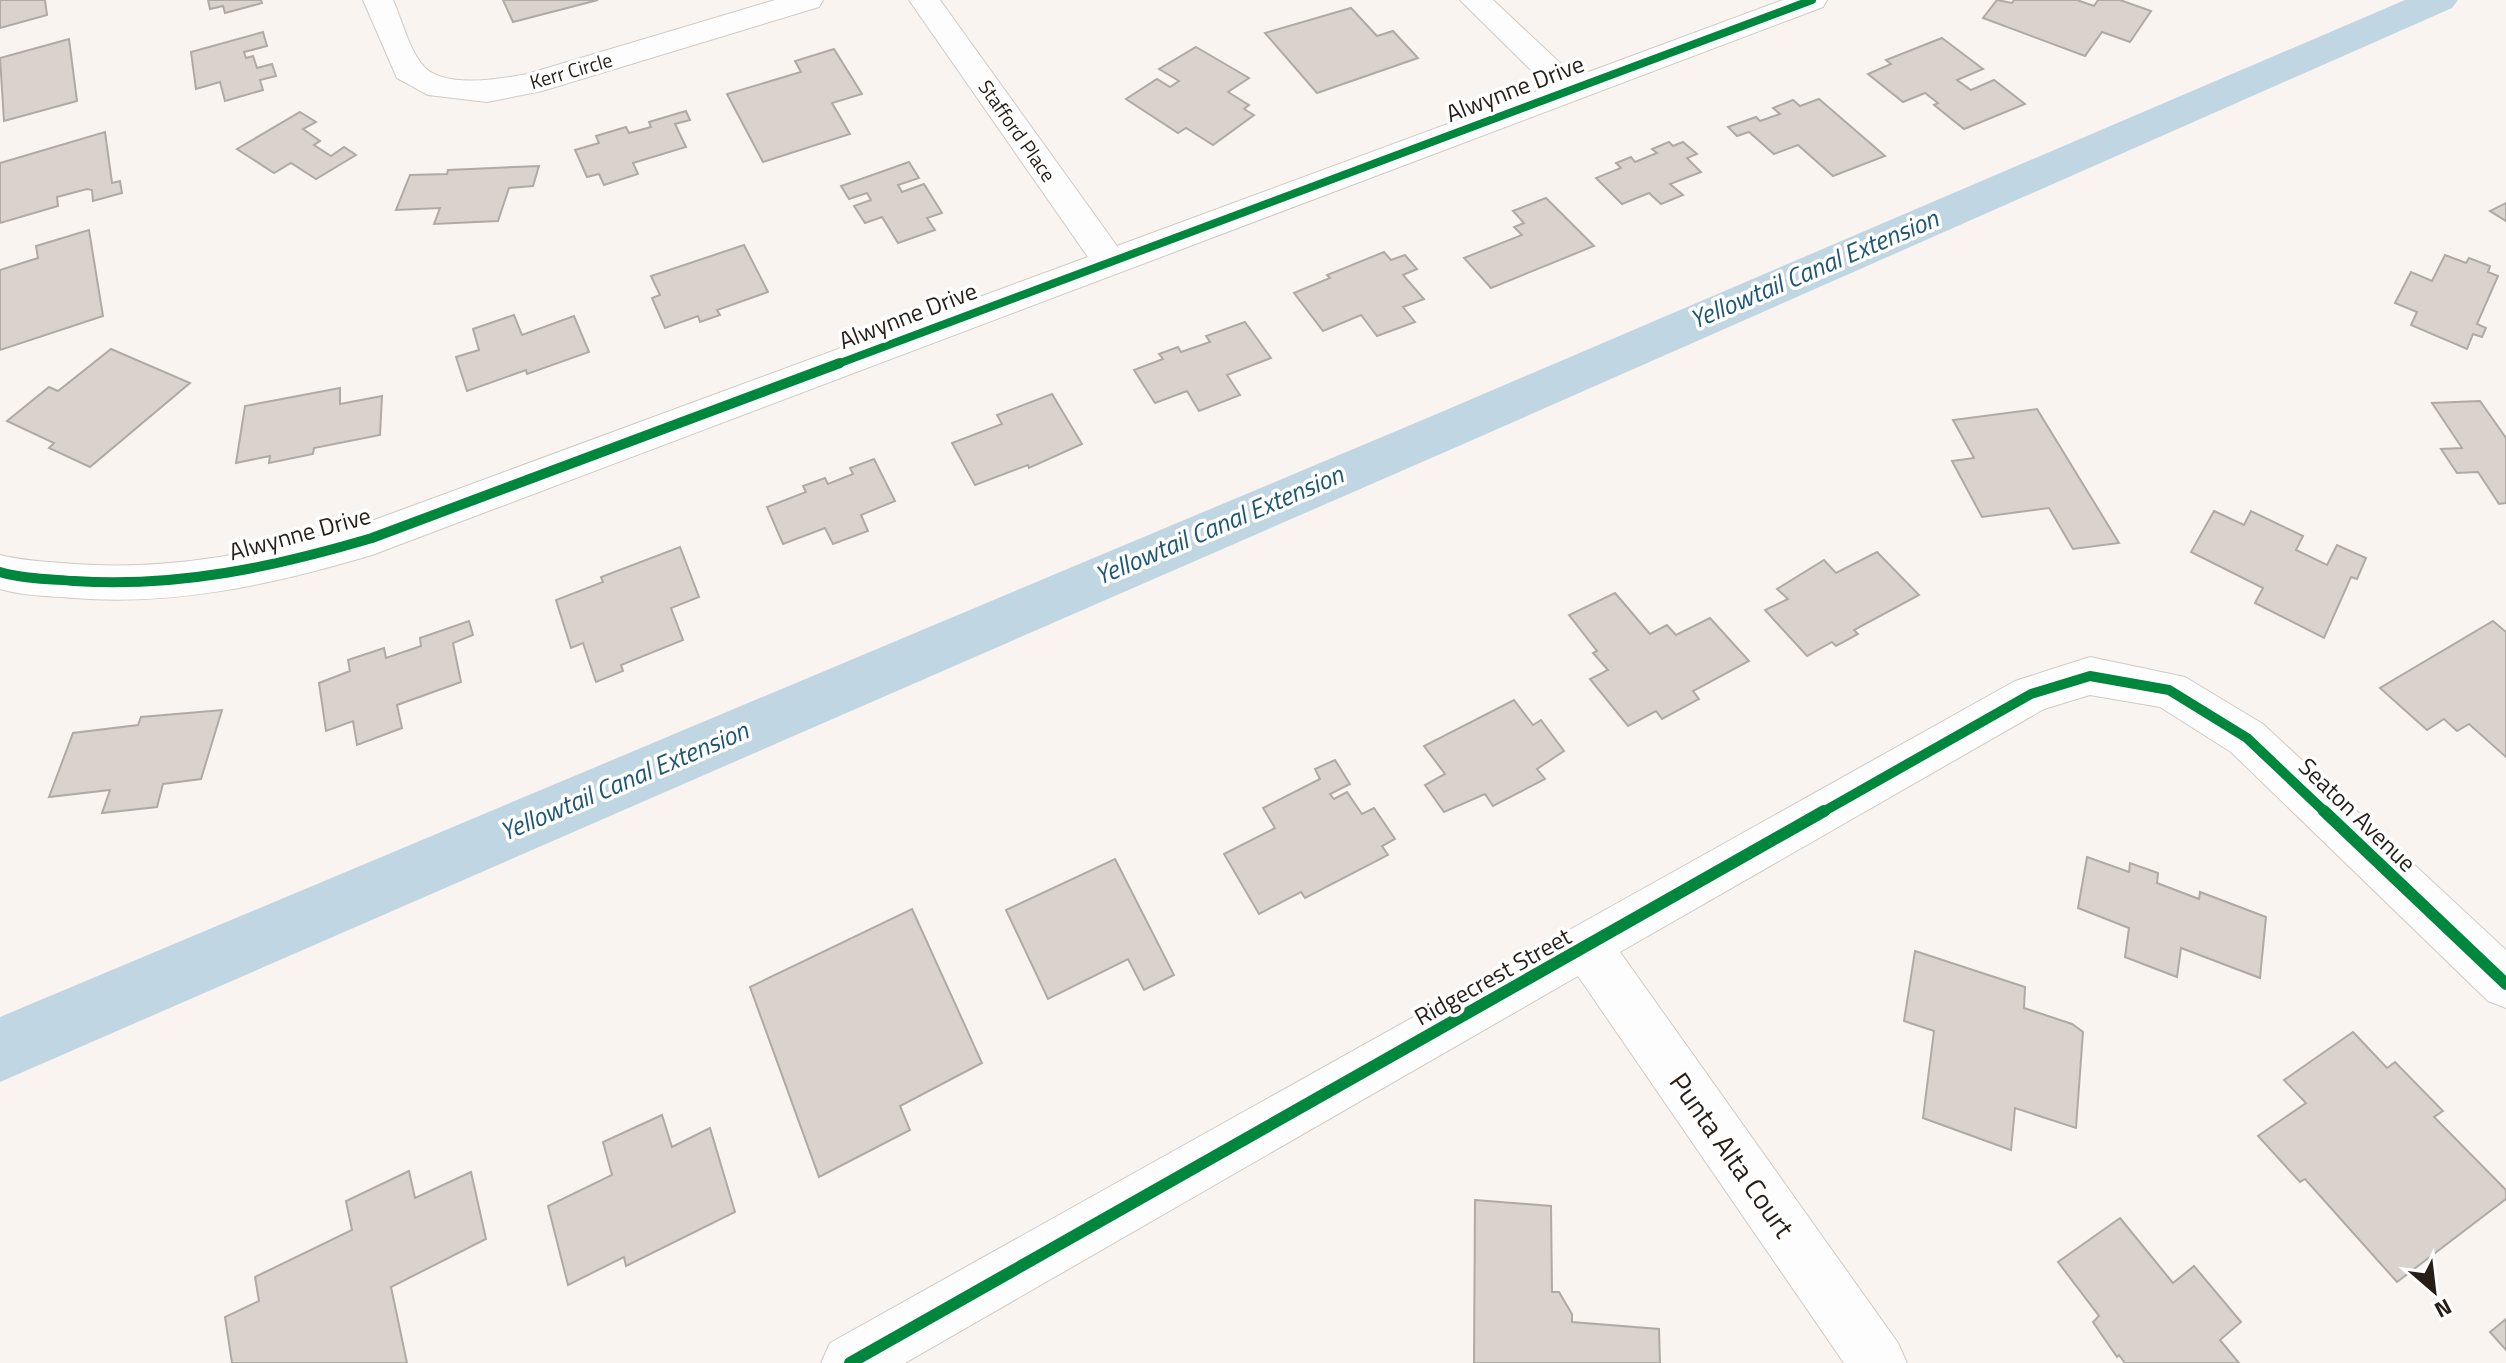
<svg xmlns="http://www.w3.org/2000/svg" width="2506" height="1363" viewBox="0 0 2506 1363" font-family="'Titillium Web',sans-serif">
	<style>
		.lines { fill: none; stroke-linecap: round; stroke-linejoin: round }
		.canal { fill: #c0d6e3; fill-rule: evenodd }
		.building { fill: #d9d2cd; stroke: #b0aaa5; stroke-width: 2 }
		.minor-casing { stroke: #d0cac5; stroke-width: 2 }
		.minor { fill: #fefdfd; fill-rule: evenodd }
		.cycleway-far2-casing { stroke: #fff; stroke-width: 12 }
		.cycleway-far1-casing { stroke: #fff; stroke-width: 15 }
		.cycleway-casing { stroke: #fff; stroke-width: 17 }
		.cycleway-far2 { stroke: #00873e; stroke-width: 8 }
		.cycleway-far1 { stroke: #00873e; stroke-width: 10 }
		.cycleway { stroke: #00873e; stroke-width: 12 }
		.labels { text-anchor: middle; stroke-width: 7; stroke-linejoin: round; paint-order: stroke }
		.far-street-label { font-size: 20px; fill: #271e17; stroke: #fff }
		.street-label { font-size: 24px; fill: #271e17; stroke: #fff }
		.water-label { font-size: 26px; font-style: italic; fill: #1e5775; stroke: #fff }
		.near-street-label { font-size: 28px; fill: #271e17; stroke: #fff }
	</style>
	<rect width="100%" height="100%" fill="#f9f4f0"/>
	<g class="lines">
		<path class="canal" d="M2405 0H2458L2452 8 1468 442 0 1082V1017L1432 416Z"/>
	</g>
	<g class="building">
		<path d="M0 0H45L47 15 0 28Z"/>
		<path d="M208 0H261L262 3 225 13 223 6 210 9Z"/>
		<path d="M503 0H598L513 22Z"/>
		<path d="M1997 0 2012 3 2014 0H2077L2094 6 2098 0H2120L2151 11 2130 42 2102 32 2085 56 1983 18Z"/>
		<path d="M1351 8 1377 36 1393 31 1418 58 1317 93 1265 33Z"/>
		<path d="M263 32 267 46 244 52 246 58 253 56 257 68 272 64 276 76 260 80 263 90 225 101 220 82 196 89 191 52Z"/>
		<path d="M1942 38 1983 69 1957 80 1971 90 1994 80 2025 104 1964 129 1934 105 1938 103 1925 93 1903 102 1868 74 1891 64 1886 60Z"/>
		<path d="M69 39 77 101 4 121 0 58Z"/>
		<path d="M1196 47 1249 78 1228 92 1249 105 1244 109 1254 115 1213 145 1186 128 1178 133 1126 99 1157 79 1170 87 1179 81 1159 69Z"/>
		<path d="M834 49 862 94 832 103 850 134 763 162 727 94 801 72 795 61Z"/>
		<path d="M1819 99 1885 156 1833 176 1798 145 1774 154 1749 132 1737 136 1728 127 1756 117 1760 121 1780 114 1773 108 1793 100 1800 106Z"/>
		<path d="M686 111 690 120 675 124 686 147 633 163 638 174 604 185 599 174 587 177 575 150 599 143 596 136 626 127 629 133 651 127 649 122Z"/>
		<path d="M300 112 316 122 303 129 320 141 314 145 331 156 344 147 356 155 316 179 291 163 274 173 237 149Z"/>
		<path d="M105 132 112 183 120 181 122 193 93 201 92 190 87 189 57 197 58 206 0 223V163Z"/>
		<path d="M1669 142 1673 146 1683 142 1697 154 1687 158 1701 172 1670 184 1683 195 1661 204 1649 193 1622 204 1596 178 1621 168 1616 163 1631 157 1635 162 1657 153 1652 149Z"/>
		<path d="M909 162 919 178 898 185 902 192 924 184 942 213 927 218 935 230 898 243 882 217 865 223 854 206 871 200 867 193 849 199 841 186Z"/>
		<path d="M539 166 533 186 509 188 498 221 434 224 440 208 396 210 410 175 447 174 448 170Z"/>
		<path d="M1546 198 1594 246 1491 288 1464 258 1522 235 1514 227 1524 223 1513 211Z"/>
		<path d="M2506 203V221L2490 211Z"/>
		<path d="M89 230 103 316 0 350V270L38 258 36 246Z"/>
		<path d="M744 245 768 292 717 310 720 315 700 322 698 316 665 328 652 298 660 295 651 276Z"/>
		<path d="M1384 252 1391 260 1405 255 1417 269 1403 275 1424 299 1403 307 1415 322 1377 336 1361 315 1323 331 1294 293 1330 278 1327 275Z"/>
		<path d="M2445 255 2466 263 2469 258 2490 266 2488 272 2498 276 2477 324 2486 328 2482 337 2473 334 2467 349 2411 325 2417 312 2395 303 2411 272 2432 281Z"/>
		<path d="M514 315 522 335 574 316 589 352 527 374 526 370 467 391 456 357 479 350 473 329Z"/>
		<path d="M1245 322 1271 358 1227 375 1240 395 1199 411 1187 391 1155 403 1134 370 1163 359 1159 354 1178 347 1181 352 1210 342 1206 336Z"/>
		<path d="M111 349 190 383 90 467 49 448 54 443 7 421 49 387 58 391Z"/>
		<path d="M340 388V404L382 396 380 435 314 448 313 454 269 463 270 456 236 463 245 406Z"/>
		<path d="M1052 394 1082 444 1029 468 1028 465 975 485 952 443 1002 424 997 415Z"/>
		<path d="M2480 401 2506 438V503L2499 504 2478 472 2457 473 2441 449 2462 448 2432 403Z"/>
		<path d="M2037 409 2119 543 2073 549 2049 508 1982 517 1952 461 1974 458 1953 420Z"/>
		<path d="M874 459 895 501 861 515 868 531 833 544 825 528 783 544 767 507 806 492 803 486 825 478 828 484 853 474 850 468Z"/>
		<path d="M2214 511 2244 525 2251 511 2303 536 2296 550 2327 565 2337 545 2366 558 2357 579 2351 577 2324 638 2255 603 2263 588 2191 552Z"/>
		<path d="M680 547 699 597 671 608 683 640 621 665 623 671 596 682 583 643 571 648 556 600 603 582 601 577Z"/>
		<path d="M1877 552 1919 595 1854 630 1858 634 1836 646 1832 642 1807 656 1765 610 1788 599 1777 589 1824 560 1836 573Z"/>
		<path d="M1615 593 1650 634 1667 625 1676 635 1710 618 1749 661 1693 691 1699 699 1662 719 1656 711 1628 726 1590 679 1608 670 1593 653 1597 651 1569 615Z"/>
		<path d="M469 621 473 635 453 643 461 682 397 705 402 728 357 745 353 721 326 731 319 683 350 671 348 660 384 648 386 658 421 646 420 638Z"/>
		<path d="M2493 621 2506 632V757L2469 724 2457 731 2444 719 2427 730 2380 688Z"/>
		<path d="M1514 700 1533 725 1541 720 1564 751 1537 769 1545 779 1493 806 1485 794 1444 812 1425 785 1445 774 1424 746Z"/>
		<path d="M222 710 201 779 163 784 157 807 102 813 110 790 49 797 73 733 138 725 141 717Z"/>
		<path d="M1335 760 1350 784 1330 794 1334 799 1347 792 1362 814 1374 808 1395 839 1382 846 1388 855 1305 898 1301 892 1259 914 1224 854 1275 828 1263 808 1320 779 1315 769Z"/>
		<path d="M2087 857 2129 872 2130 863 2158 873 2157 883 2199 899 2200 892 2266 917 2260 978 2181 948 2177 977 2125 957 2129 928 2078 908Z"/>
		<path d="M1115 859 1174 975 1144 990 1128 959 1048 999 1006 910Z"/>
		<path d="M912 909 982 1063 900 1106 910 1130 819 1177 750 987Z"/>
		<path d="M1915 951 2025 987 2024 1008 2072 1024 2083 1032 2076 1128 2015 1108 2011 1150 1923 1118 1934 1031 1904 1021Z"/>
		<path d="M2353 1032 2387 1068 2395 1062 2443 1111 2434 1117 2506 1190V1199L2397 1282 2305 1179 2300 1182 2258 1136 2306 1103 2284 1080Z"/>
		<path d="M662 1115 672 1147 710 1128 735 1212 626 1266 624 1257 568 1285 548 1206 612 1175 603 1142Z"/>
		<path d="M409 1171 415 1198 471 1172 486 1239 391 1287 407 1363H232L225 1317 259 1301 255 1277 352 1230 346 1201Z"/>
		<path d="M1475 1200 1551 1206 1552 1292H1559L1572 1314V1322L1659 1329 1660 1363H1474Z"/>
		<path d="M2120 1218 2173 1283 2194 1266 2241 1322 2220 1340 2239 1363H2125L2119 1355 2117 1357 2093 1322 2099 1316 2058 1262Z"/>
		<path d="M2506 1319V1350L2490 1332Z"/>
	</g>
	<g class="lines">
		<g class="minor-casing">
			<g id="minor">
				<path d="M363 0H393C402 20 408 46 421 63 440 90 500 79 527 74L775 0H823L819 7 542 91 487 102 428 95 397 78Z"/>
				<path d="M909 0H940L1117 246 1548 87 1460 0H1493L1575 77 1783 0H1827L1823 7 372 555C274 584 177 606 74 598 49 596 24 596 0 589V555C24 561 49 562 74 564 174 571 269 551 366 523L1088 257Z"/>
				<path d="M2090 657 2185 677 2263 724 2506 950V1008L2488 1001 2231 752 2160 707 2090 695 2044 709 1620 952 1898 1343 1907 1363H1844L1578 976 905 1363H821L830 1343 2015 681Z"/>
			</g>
		</g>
		<use href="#minor" class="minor"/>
		<g class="cycleway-far2-casing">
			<path id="cycleway-far2" d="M835 365 1812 0"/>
		</g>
		<g class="cycleway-far1-casing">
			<g id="cycleway-far1">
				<path d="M0 572C24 579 49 579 74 581 177 588 274 567 372 538L840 363"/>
				<path d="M1821 813 2031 694 2090 676 2169 690 2247 738 2326 813"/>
			</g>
		</g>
		<g class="cycleway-casing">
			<g id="cycleway">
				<path d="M2324 811 2506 984"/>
				<path d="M850 1363 1824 811"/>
			</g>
		</g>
		<use href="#cycleway-far2" class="cycleway-far2"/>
		<use href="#cycleway-far1" class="cycleway-far1"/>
		<use href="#cycleway" class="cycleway"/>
	</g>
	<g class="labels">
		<g class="far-street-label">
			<text transform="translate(571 71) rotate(-16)" y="7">Kerr Circle</text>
			<text transform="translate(1017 131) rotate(55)" y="7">Stafford Place</text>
		</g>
		<g class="street-label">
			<text transform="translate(1515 89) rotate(-21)" y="8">Alwynne Drive</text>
			<text transform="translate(908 316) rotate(-21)" y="8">Alwynne Drive</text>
			<text transform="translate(300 534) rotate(-15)" y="8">Alwynne Drive</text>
			<text transform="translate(2357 815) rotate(44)" y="8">Seaton Avenue</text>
			<text transform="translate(1493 977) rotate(-29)" y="8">Ridgecrest Street</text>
		</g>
		<g class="water-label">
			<text transform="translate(1814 269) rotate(-23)" y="9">Yellowtail Canal Extension</text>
			<text transform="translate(1219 525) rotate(-23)" y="9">Yellowtail Canal Extension</text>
			<text transform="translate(624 781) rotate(-23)" y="9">Yellowtail Canal Extension</text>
		</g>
		<g class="near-street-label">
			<text transform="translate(1732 1155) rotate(55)" y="10">Punta Alta Court</text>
		</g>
	</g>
	<g transform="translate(2434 1291) rotate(152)" stroke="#ffffff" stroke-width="6" paint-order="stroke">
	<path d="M0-6L14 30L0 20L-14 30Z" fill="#271e17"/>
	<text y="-12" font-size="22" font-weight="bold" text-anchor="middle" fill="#271e17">N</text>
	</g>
</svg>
